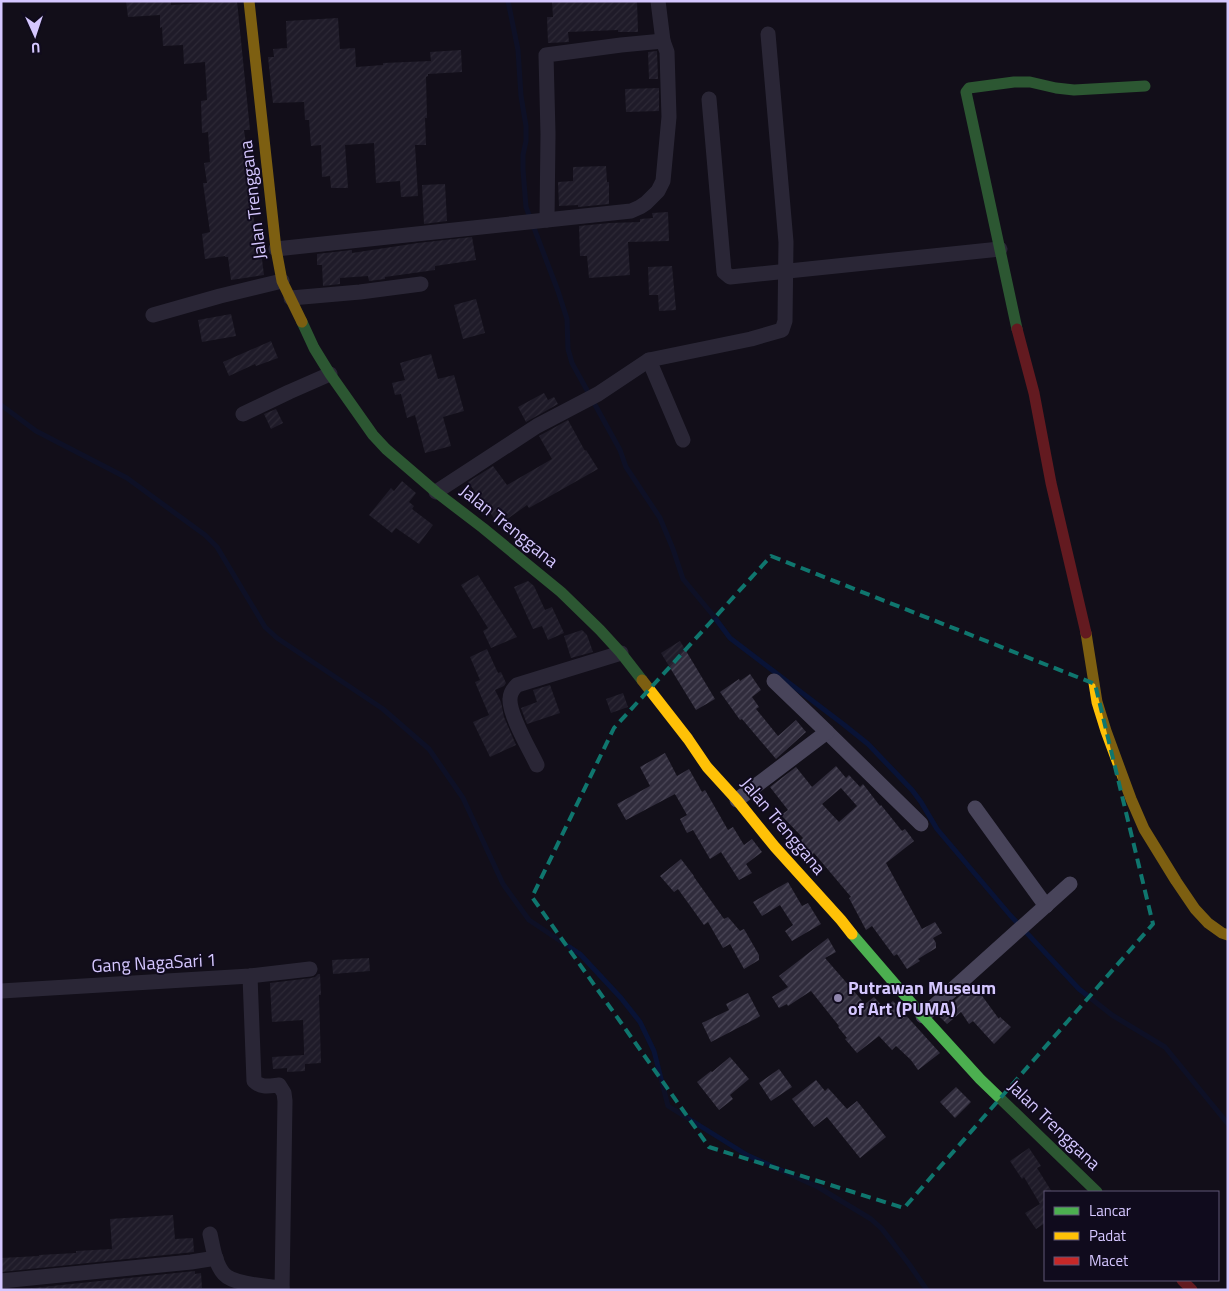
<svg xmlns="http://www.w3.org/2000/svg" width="1229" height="1291" viewBox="0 0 1229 1291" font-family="'Titillium Web',sans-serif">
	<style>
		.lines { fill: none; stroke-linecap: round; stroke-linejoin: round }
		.stream { stroke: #091336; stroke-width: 5 }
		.building { fill: url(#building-hatch); fill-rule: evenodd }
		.street { stroke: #48445a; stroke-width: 15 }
		.fast { stroke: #4caf50; stroke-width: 11 }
		.slow { stroke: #ffc107; stroke-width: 11 }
		.jam { stroke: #c62828; stroke-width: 11 }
		.marked { fill: none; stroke: #0f766e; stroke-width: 4; stroke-dasharray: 10 6; stroke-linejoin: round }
		.poi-dot { fill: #9187ae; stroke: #100b1d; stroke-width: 2 }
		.labels { text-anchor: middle; stroke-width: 4; stroke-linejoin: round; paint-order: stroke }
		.street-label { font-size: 18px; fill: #d5c7ff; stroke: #100b1d }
		.poi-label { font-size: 18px; font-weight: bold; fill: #d5c7ff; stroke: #100b1d; text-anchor: start }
	</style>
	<defs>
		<pattern id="building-hatch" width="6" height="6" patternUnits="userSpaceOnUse" patternTransform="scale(1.25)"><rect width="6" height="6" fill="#302c3c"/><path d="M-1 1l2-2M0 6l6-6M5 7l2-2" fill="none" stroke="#4d4959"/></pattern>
	</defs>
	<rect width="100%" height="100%" fill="#120f19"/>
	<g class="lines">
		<g class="stream">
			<path d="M508 1 518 50 521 96 526 126V141L523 155V170L526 207 558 291 567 319 568 349 572 363 620 450 626 467 660 518 673 549 683 579 712 614 730 638 843 724 868 744 912 790 921 802 937 829 1010 915 1079 989 1112 1015 1165 1047 1228 1124"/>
			<path d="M1 405 36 431 127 478 205 535 217 547 265 627 277 638 383 709 429 749 463 798 503 884 529 920 580 954 621 998 640 1022 654 1051 668 1106 747 1155 818 1187 871 1219 882 1229 909 1264 927 1290"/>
		</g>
	</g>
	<g class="building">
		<path d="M126 1H171V5L237 1 250 130H244L250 171H255L256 184H255L259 213 253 214 258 245 260 244 264 275 231 280 228 257H225V256L205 259 202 234 210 232 203 183H207L204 163 210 162 208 132 202 133 201 101 207 100 205 62 184 64 183 45 163 46 162 27 160 28V15L128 17Z"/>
		<path d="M552 1H637L638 32H618V30L568 32 569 42 548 43 547 17H553Z"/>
		<path d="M338 18 340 49 355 48 356 67 383 65V63L431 61 430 52 461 50 462 72 428 74V76L426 77 427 118H425L426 145H415L418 196 401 197 400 181 376 183 374 143 345 145 348 188H331L330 176 322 177 321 145 311 146 309 120H305L304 102 273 103 268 57H274L273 49 287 48 286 21Z"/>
		<path d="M657 51 658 79H649L648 52Z"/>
		<path d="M659 88V111L626 112 625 89Z"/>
		<path d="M606 166 607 182H609V204L578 207V205L559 206 558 182 573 181V167Z"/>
		<path d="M445 184 447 221 424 224 422 185Z"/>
		<path d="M668 212 669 241 628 242 630 275 589 278 587 256H580L579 226 610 223 640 222V219L653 218 652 213Z"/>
		<path d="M472 237 476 260 435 266V270L385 277V279L369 281 368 276 340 278V284L323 286 322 265H317V254L352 250V253L418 243Z"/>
		<path d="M672 266 676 310 659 311 658 295H649L648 267Z"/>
		<path d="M476 299 485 333 463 339 454 305Z"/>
		<path d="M231 314 236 336 202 342 198 320Z"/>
		<path d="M271 341 278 358 256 366 255 364 229 376 223 362Z"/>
		<path d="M431 354 438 379 454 375 464 411 443 417 451 446 425 453 415 415 407 418 401 394 395 395 392 383 405 380 400 363Z"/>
		<path d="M544 393 548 400 554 397 558 404 526 422 518 407Z"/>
		<path d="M276 409 283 423 271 429 264 414Z"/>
		<path d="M568 420 585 451 586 450 598 469 529 508 527 505 499 525 468 482 493 466 507 485 552 459 539 436Z"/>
		<path d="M402 481 416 493 409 502 414 506 412 509 433 525 419 544 396 528 392 533 369 515 391 488 394 491Z"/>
		<path d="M478 575 517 637 491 648 483 631 488 628 461 585Z"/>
		<path d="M528 581 534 586 545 610 552 607 564 633 548 640 542 626 533 629 514 587Z"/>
		<path d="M582 630 587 635 593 652 571 658 564 636Z"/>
		<path d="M680 641 715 699 696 710 661 653Z"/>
		<path d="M487 649 498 673 501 672 506 683 504 686 495 690 501 702 504 717 516 745 490 757 473 722 489 715 475 682 480 680 470 657Z"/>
		<path d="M750 674 761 690 752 697 759 707 756 709 778 736 796 720 806 732 776 759 742 719 740 720 720 692 739 679 740 681Z"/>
		<path d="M550 685 560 713 527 724 521 708 537 702 533 690Z"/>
		<path d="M623 693 628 707 611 713 606 699Z"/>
		<path d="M665 753 677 776 689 769 702 792 705 790 728 830 733 827 744 845 752 839 762 852 746 864 752 873 739 880 721 852 710 859 693 830 687 833 680 819 687 815 675 794 626 820 617 804 650 786 640 767Z"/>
		<path d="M836 766 846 778 849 775 860 787 863 784 880 806 881 805 902 831 905 829 914 841 886 863 922 929 935 922 942 933 933 938 936 943V948L918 959 920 961 907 969 897 954 894 956 872 926 866 930 849 898 851 897 814 853 809 858 797 844 803 838 781 815 788 810 770 787 796 767 812 787ZM841 788 857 806 839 822 822 804Z"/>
		<path d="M681 859 694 876V877L724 919 728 917 740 931 744 929 759 955V960L744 969 730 944 723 948 708 922 704 925 678 889 674 892 660 876Z"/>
		<path d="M788 882 802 906 808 903 821 924 792 941 785 931 793 925 780 905 762 916 753 902Z"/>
		<path d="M828 938 836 952 825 958 865 1004 874 997 884 1008 893 1001 940 1053 918 1070 911 1060 896 1046 892 1050 879 1036 857 1053 845 1039 847 1038 838 1027 839 1026 811 991 788 1006 787 1004 779 1008 772 997 788 987 779 976Z"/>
		<path d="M369 958 370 971 333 974 332 960Z"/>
		<path d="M318 974H320L321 995H319L321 1063 305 1064V1071L287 1072V1068L273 1069 272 1057 304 1055V1049L303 1020 272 1022 270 983 311 978 315 977Z"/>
		<path d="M972 985 979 994 980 993 999 1019 1000 1017 1011 1027 994 1044 973 1021 969 1024 961 1012 947 1024 938 1015Z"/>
		<path d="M748 993 760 1016 757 1018 711 1042 702 1023 729 1010 726 1004Z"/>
		<path d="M730 1057 749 1079 730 1095 733 1099 719 1110 697 1082 711 1071 712 1072Z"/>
		<path d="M779 1069 792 1087 771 1101 759 1083Z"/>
		<path d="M816 1080 825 1091 828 1088 847 1109 857 1101 886 1137 860 1158 827 1117 814 1127 792 1099Z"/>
		<path d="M956 1087 971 1102 955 1118 940 1102Z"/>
		<path d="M1029 1148 1041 1166 1037 1168 1052 1192H1045V1223L1036 1229 1025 1213 1040 1204 1024 1177 1022 1179 1010 1161Z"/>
		<path d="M173 1215 175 1239 193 1238 194 1252 1 1272V1258L39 1256V1255L76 1253V1251L112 1249 110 1219Z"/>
		<path d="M195 1271V1274L201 1273 202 1288 174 1290H14Z"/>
	</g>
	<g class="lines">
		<g class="street">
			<path d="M709 99 724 272 730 277 1000 249"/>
			<path d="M547 220 548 134 546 55 621 45 663 41"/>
			<path d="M276 249 631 211 640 207 646 203 658 191 663 181 669 117 667 52 663 41 658 1"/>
			<path d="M291 298 360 292 421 284"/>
			<path d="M153 315 220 296 282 281"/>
			<path d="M649 360 683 440"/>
			<path d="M243 414 289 392 330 374"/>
			<path d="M436 492 537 426 598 394 649 360 751 339 782 330 785 321 786 242 768 34"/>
			<path d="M827 732 921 824"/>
			<path d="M537 765C530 750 509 715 510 699 510 693 513 689 517 685L621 653"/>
			<path d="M737 800 827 732 774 681"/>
			<path d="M975 808 1046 906"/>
			<path d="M250 976 254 1081C261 1088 269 1086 279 1085L284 1093 285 1101 282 1290"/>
			<path d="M1 991 250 976 310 969"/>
			<path d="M923 1016 1070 884"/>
			<path d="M210 1234C213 1247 215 1264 224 1274 234 1285 267 1286 282 1288"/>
			<path d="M1 1281 191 1262 216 1258"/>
		</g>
		<g class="fast">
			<path d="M302 322 314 348 330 374 373 435 386 449 436 492 483 528 561 592 600 630 621 653 642 680"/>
			<path d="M1017 329 966 92 969 88 1014 82H1030L1056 88 1074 90 1145 86"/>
			<path d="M852 934 920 1013 980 1079 1097 1192"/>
		</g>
		<g class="slow">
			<path d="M249 1 276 249 282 281 302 322"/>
			<path d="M1086 633 1097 702 1106 731 1131 799 1144 829 1176 881 1195 909 1208 923 1222 933 1228 935"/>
			<path d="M642 680 688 739 707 767 737 800 775 847 841 920 852 934"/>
		</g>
		<g class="jam">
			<path d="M1017 329 1034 393 1051 483 1086 633"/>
			<path d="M1182 1280 1192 1290"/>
		</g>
	</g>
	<path d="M0 0H1229V1291H0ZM771 556 1095 684 1153 924 904 1208 709 1147 532 897 614 728Z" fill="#120f19" fill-opacity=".55" fill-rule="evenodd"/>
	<path class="marked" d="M771 556 1095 684 1153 924 904 1208 709 1147 532 897 614 728Z"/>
	<circle class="poi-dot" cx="838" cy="998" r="5"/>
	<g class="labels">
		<g class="street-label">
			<text transform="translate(253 200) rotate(-97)" y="6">Jalan Trenggana</text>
			<text transform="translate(509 526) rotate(39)" y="6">Jalan Trenggana</text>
			<text transform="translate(783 826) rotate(50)" y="6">Jalan Trenggana</text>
			<text transform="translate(154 963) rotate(-3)" y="6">Gang NagaSari 1</text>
			<text transform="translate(1054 1125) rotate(44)" y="6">Jalan Trenggana</text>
		</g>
		<g class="poi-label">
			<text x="848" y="994">Putrawan Museum<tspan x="848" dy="21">of Art (PUMA)</tspan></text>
		</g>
	</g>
	<rect width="1229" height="1291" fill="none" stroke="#d5c7ff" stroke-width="5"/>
	<rect x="1044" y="1191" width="175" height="90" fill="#100b1d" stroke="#5f5677"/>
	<rect x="1054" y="1207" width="25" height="8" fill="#4caf50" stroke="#5f5677"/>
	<text x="1089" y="1216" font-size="15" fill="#d5c7ff">Lancar</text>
	<rect x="1054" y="1232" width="25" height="8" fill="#ffc107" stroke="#5f5677"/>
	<text x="1089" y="1241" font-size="15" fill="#d5c7ff">Padat</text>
	<rect x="1054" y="1257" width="25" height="8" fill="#c62828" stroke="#5f5677"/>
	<text x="1089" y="1266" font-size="15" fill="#d5c7ff">Macet</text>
	<g transform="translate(35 35) rotate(177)" stroke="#100b1d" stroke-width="4" paint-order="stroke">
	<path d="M0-4L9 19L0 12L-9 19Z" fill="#d5c7ff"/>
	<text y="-8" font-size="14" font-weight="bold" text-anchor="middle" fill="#d5c7ff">U</text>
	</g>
</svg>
